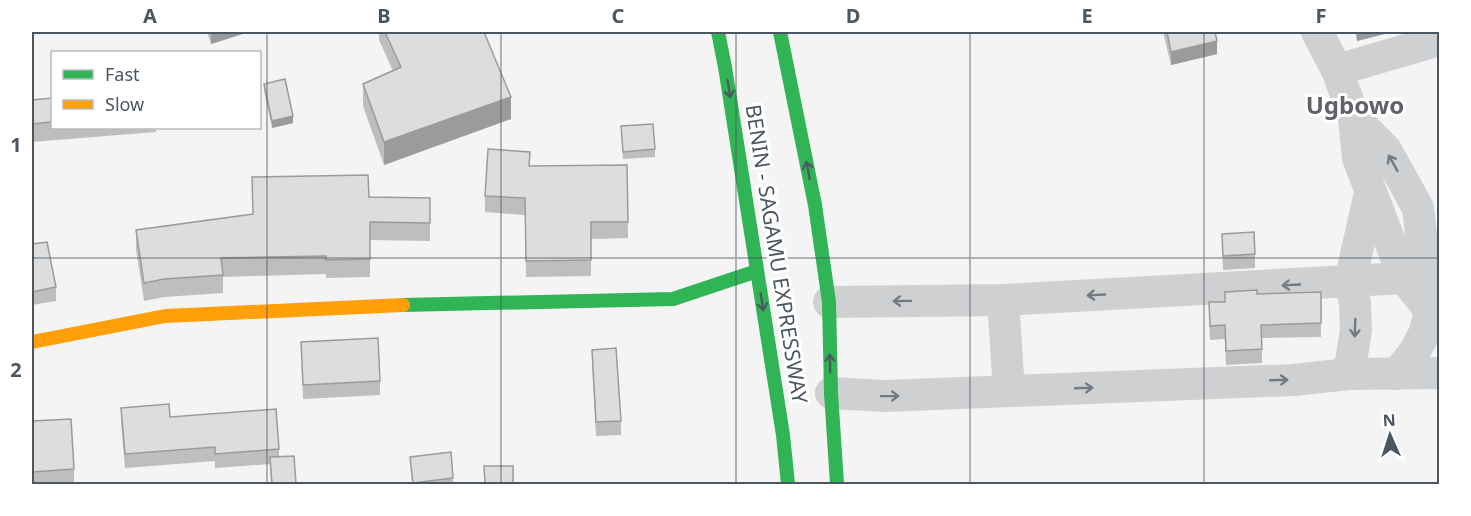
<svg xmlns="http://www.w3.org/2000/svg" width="1471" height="516" viewBox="0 0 1471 516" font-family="'Noto Sans',sans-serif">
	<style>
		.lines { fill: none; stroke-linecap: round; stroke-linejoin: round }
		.street { stroke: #ced0d2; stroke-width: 32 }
		.fast { stroke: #30b455; stroke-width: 14 }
		.slow { stroke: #ff9f0a; stroke-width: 14 }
		.wall { fill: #bebebf }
		.shaded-wall { fill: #9b9b9b }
		.building { fill: #ddddde; stroke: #9b9b9b; stroke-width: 1.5 }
		.oneway { stroke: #495b60 }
		.oneway2 { stroke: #727b83 }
		.grid { fill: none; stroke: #4a5661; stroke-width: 1.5; stroke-opacity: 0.55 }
		.labels { text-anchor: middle; stroke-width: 6; stroke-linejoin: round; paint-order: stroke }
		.street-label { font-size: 21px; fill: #4a5661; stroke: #fff }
		.quarter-label { font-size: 24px; font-weight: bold; fill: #5f6368; stroke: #fff }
		.neatline { fill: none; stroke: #4a5661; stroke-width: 2 }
		.grid-label { font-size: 20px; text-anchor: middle; font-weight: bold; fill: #4a5661 }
	</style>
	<rect width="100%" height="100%" fill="#f4f4f4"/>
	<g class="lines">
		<g class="street">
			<path d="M1317 32 1337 70 1354 118 1358 158 1404 278 1430 310 1440 327"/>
			<path d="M1337 70 1440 40"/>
			<path d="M1354 118 1386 150 1418 208 1430 310 1425 332 1415 351 1397 374"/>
			<path d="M1003 300 1009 391"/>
			<path d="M829 302 1003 300 1404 278H1440"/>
			<path d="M1349 374 1356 330 1355 302 1350 282 1370 193"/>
			<path d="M831 393 885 396 1293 380 1349 374 1440 373"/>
		</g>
		<g class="fast">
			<path d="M718 32 725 67 783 435 788 484"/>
			<path d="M780 32 815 205 829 302 831 393 837 484"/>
			<path d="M403 305 673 299 757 271"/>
		</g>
		<path class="slow" d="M32 342 165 316 403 305"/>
	</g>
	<g class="wall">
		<path d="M207 32H249L211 44Z"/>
		<path d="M379 32H484L511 119 384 165 363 106V84L393 71 379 40Z"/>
		<path d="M1163 32H1215L1217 54 1171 65Z"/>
		<path d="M1355 32H1392L1357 41Z"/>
		<path d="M264 84 293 123 272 128 264 91Z"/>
		<path d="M52 98V128H156V132L32 142V100Z"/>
		<path d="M621 126 655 149V157L623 159Z"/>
		<path d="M627 165 628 238 591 239V276L526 277 525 215 485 212V196L530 166Z"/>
		<path d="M252 177 369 197 430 198V241L370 240V277L326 278V274L223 277V293L164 297 144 301 136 249V230L253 214Z"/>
		<path d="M1222 234 1255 254V268L1223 270Z"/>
		<path d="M32 244 56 287V301L32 305Z"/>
		<path d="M1225 292 1257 294 1321 292V337L1262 338V363L1226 365 1225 339 1210 340 1209 316V302H1225Z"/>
		<path d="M301 342 380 381V395L303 399Z"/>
		<path d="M592 350 621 421V435L596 436 592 364Z"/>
		<path d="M121 408 170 417 279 449V457L296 484H271L270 464 215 468V461L125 468 121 422Z"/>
		<path d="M32 421 74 469V483L32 484Z"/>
		<path d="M410 457 453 478V484H412Z"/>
	</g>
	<g class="shaded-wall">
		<path d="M211 32H249L211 44Z"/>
		<path d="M1357 32H1392L1357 41Z"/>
		<path d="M1217 41V54L1171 65V52Z"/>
		<path d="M511 97V119L384 165V142Z"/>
		<path d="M293 116V123L272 128V121Z"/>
	</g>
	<g class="building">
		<path d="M385 32H484L511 97 384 142 363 84 401 67Z"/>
		<path d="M1167 32H1215L1217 41 1171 52Z"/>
		<path d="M285 79 293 116 272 121 264 84Z"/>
		<path d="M52 98V122L32 124V100Z"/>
		<path d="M653 124 655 149 623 152 621 126Z"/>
		<path d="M488 149 530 152 529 166 627 165 628 222H591V260L526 261 525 198 485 196Z"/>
		<path d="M368 175 369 197 430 198V223L370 222V259L326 260V256L221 258 223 275 164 279 144 283 136 230 253 214 252 177Z"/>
		<path d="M1254 232 1255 254 1223 256 1222 234Z"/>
		<path d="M47 242 56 287 32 292V244Z"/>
		<path d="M1257 290V294L1321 292V323L1261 325 1262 349 1226 351 1225 325 1210 326 1209 302H1225V292Z"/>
		<path d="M378 338 380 381 303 385 301 342Z"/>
		<path d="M616 348 621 421 596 422 592 350Z"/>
		<path d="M169 404 170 417 276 409 279 449 215 454V447L125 454 121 408Z"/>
		<path d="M71 419 74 469 32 472V421Z"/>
		<path d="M451 452 453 478 413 483 410 457Z"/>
		<path d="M294 456 296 484H272L270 457Z"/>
		<path d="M484 466H513V484H485Z"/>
	</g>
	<defs><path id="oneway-shaft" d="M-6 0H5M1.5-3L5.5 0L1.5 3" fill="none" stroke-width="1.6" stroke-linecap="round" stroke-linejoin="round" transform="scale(1.5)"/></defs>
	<g class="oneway">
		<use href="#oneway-shaft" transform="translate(729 89) rotate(81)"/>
		<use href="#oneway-shaft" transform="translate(808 170) rotate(-101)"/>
		<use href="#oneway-shaft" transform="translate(762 302) rotate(81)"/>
		<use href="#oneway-shaft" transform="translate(830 363) rotate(-91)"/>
	</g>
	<g class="oneway2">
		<use href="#oneway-shaft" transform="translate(1393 163) rotate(-119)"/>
		<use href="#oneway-shaft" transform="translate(1291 285) rotate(177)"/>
		<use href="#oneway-shaft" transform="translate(1096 295) rotate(177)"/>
		<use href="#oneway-shaft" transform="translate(902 301) rotate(179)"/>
		<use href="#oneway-shaft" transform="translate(1355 328) rotate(92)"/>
		<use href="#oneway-shaft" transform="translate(1279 380) rotate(-2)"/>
		<use href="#oneway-shaft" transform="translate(1084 388) rotate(-2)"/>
		<use href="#oneway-shaft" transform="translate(890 396) rotate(-1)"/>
	</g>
	<path class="grid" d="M267 32V484M501 32V484M736 32V484M970 32V484M1204 32V484M32 258H1440"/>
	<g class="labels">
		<g class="street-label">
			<text transform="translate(776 254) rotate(81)" y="7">BENIN - SAGAMU EXPRESSWAY</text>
		</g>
		<g class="quarter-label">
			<text x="1355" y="114">Ugbowo</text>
		</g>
	</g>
	<rect width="1471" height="516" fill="none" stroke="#ffffff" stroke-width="66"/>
	<rect x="51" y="51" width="210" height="78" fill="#ffffff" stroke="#b7bbc0" stroke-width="1.5"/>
	<rect x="63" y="70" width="30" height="9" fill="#30b455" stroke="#b7bbc0" stroke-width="1.5"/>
	<text x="105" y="81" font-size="18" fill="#4a5661">Fast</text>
	<rect x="63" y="100" width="30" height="9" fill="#ff9f0a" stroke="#b7bbc0" stroke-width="1.5"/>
	<text x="105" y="111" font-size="18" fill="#4a5661">Slow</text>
	<g transform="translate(1390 435) rotate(357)" stroke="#ffffff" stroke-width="4.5" paint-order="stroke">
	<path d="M0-4.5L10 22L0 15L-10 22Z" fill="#4a5661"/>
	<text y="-9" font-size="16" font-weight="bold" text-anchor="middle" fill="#4a5661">N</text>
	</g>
	<rect x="33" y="33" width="1405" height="450" class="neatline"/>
	<g class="grid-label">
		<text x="150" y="23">A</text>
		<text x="384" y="23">B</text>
		<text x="618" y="23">C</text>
		<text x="853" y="23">D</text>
		<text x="1087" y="23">E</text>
		<text x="1321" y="23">F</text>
		<text x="16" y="152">1</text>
		<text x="16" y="377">2</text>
	</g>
</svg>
